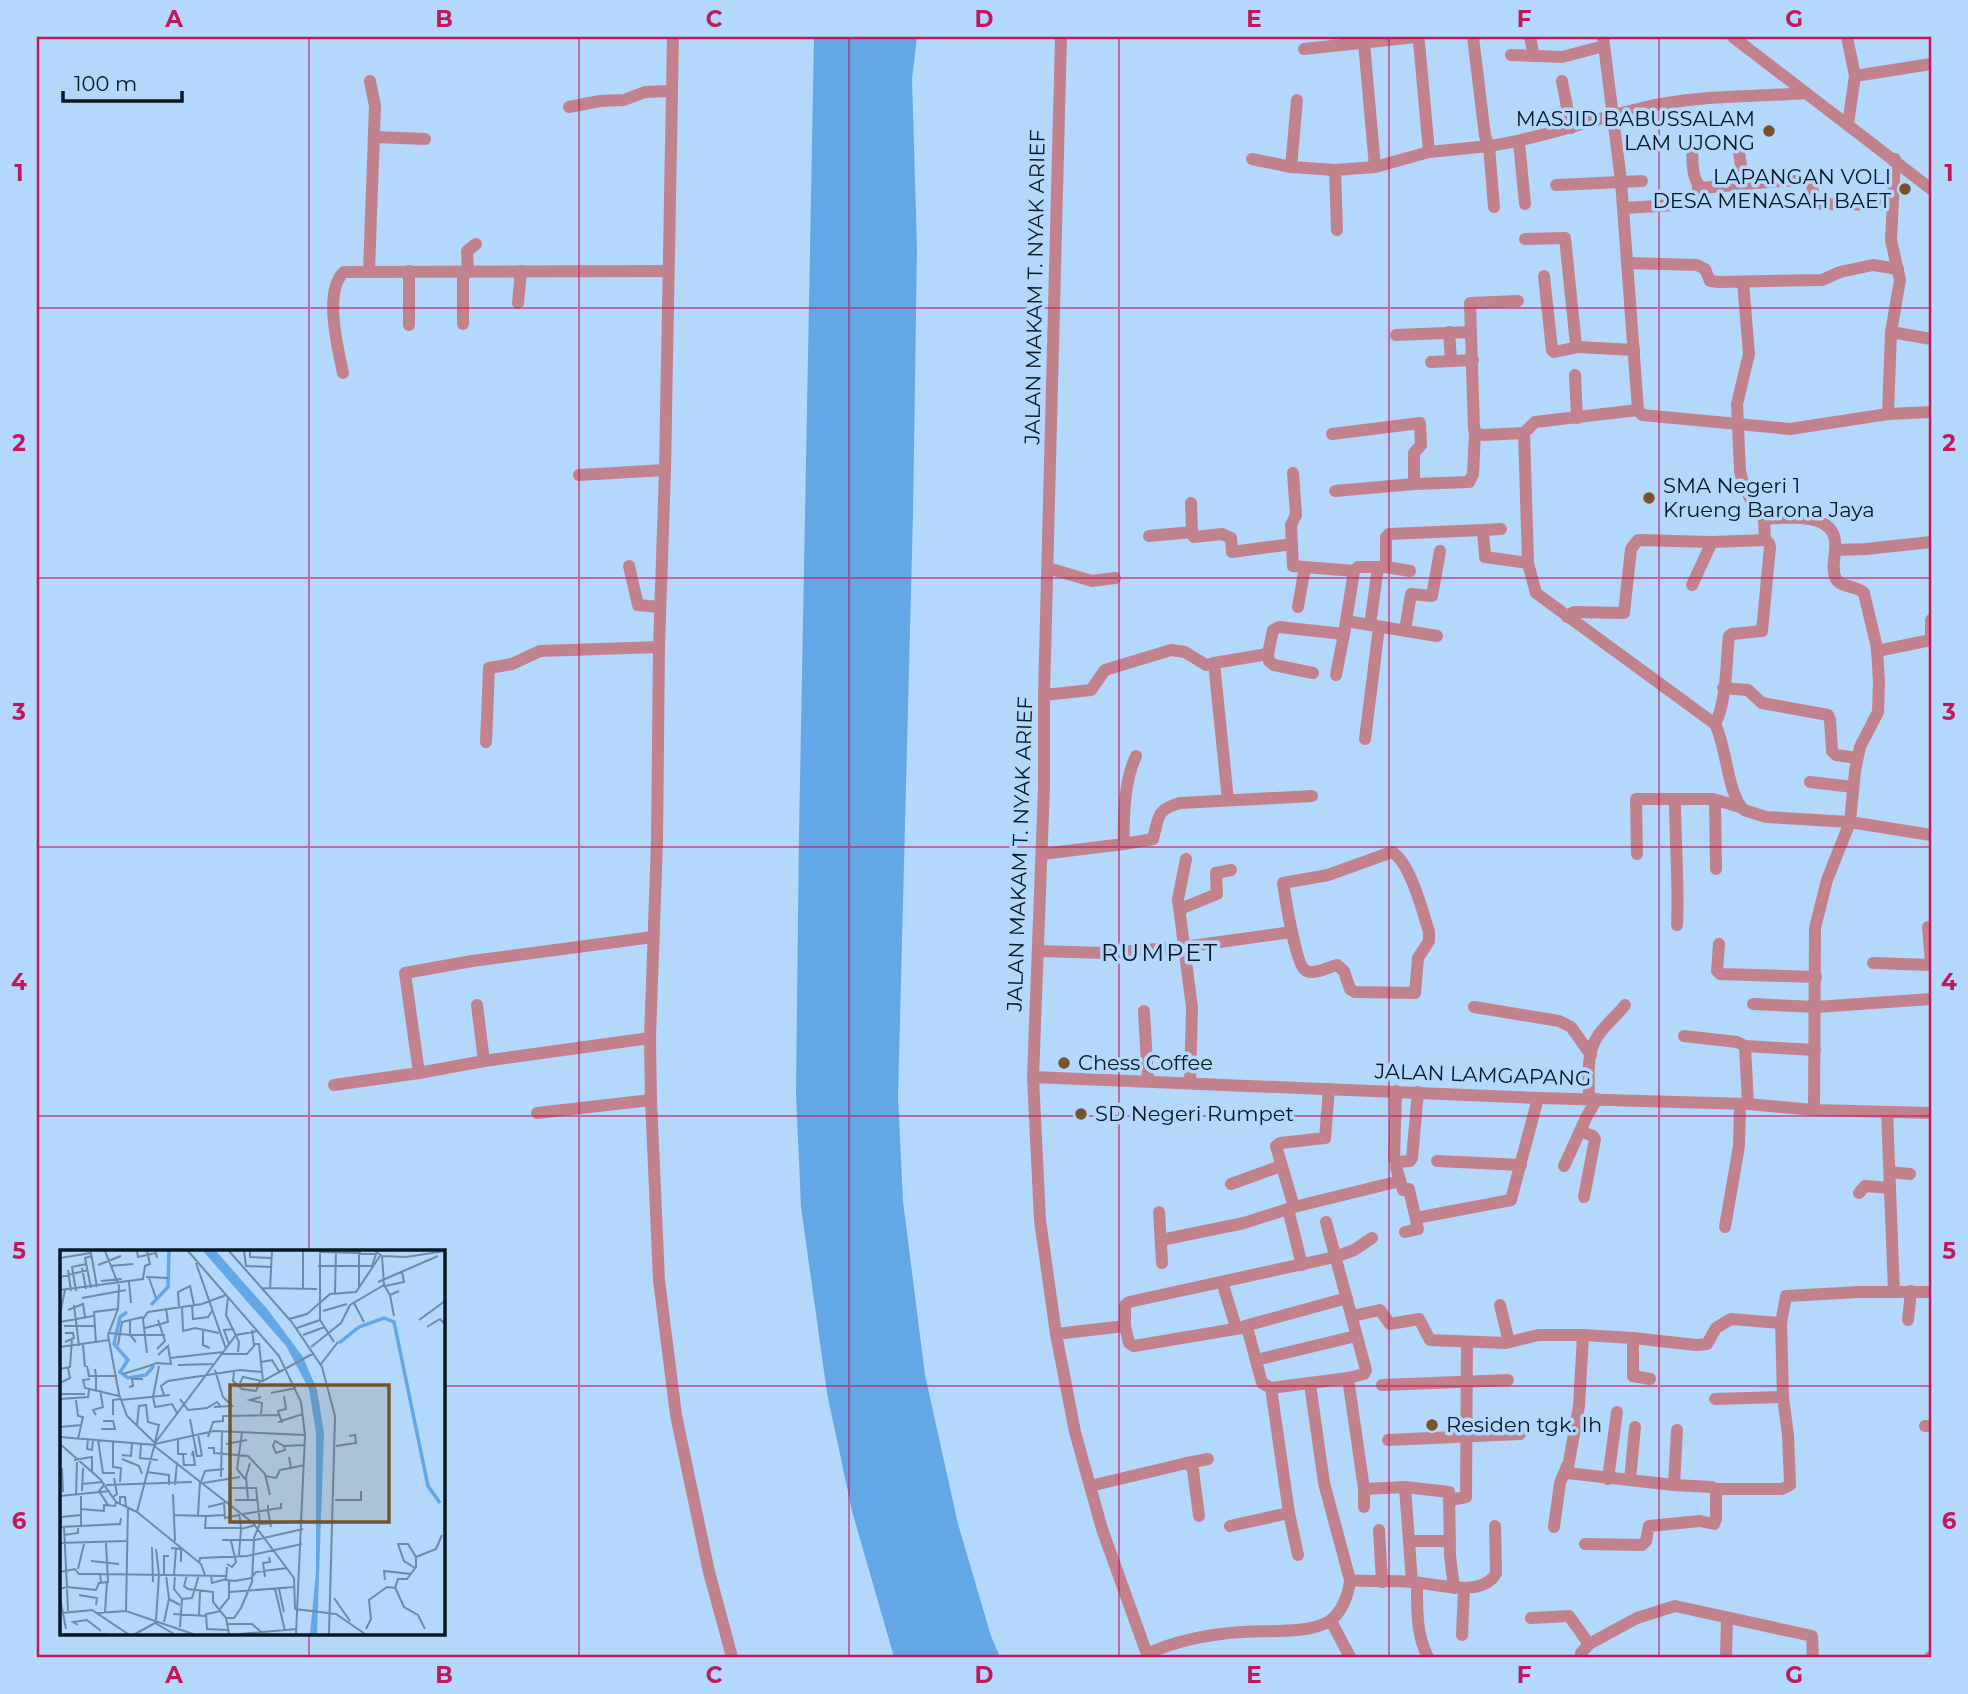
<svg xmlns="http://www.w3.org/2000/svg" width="1968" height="1694" viewBox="0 0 1968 1694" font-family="Montserrat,sans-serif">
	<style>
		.water { fill: #63a7e6 }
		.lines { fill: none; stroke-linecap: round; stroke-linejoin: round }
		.minor { stroke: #c1828d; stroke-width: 12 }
		.grid { fill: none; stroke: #c2185b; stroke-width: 2; stroke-opacity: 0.55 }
		.poi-dot { fill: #75532b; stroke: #b4d8fb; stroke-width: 2.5 }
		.labels { text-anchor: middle; stroke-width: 7; stroke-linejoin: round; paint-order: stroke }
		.poi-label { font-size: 21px; fill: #061726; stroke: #b4d8fb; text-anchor: start }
		.street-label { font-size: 21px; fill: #061726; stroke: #b4d8fb }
		.quarter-label { font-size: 24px; letter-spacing: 2px; fill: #061726; stroke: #b4d8fb }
		.inset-river { fill: none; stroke: #63a7e6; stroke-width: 3.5 }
		.inset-road { fill: none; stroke: #6e8ba6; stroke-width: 2 }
		.view { fill: #75532b; fill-opacity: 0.15; stroke: #75532b; stroke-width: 3.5 }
		.inset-edge { fill: none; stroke: #061726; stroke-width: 3.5 }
		.neatline { fill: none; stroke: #c2185b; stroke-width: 2.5 }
		.grid-label { font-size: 23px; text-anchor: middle; font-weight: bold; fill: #c2185b }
	</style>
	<rect width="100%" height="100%" fill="#b4d8fb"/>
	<path class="water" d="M814 37H917L912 79 917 248 913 514 898 1097 903 1201 925 1375 958 1524 991 1636 1000 1657H894L852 1511 827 1393 801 1207 796 1093 799 834Z"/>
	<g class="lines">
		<g class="minor">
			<path d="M673 37 665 470 659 647 657 841 650 1038 651 1100 659 1280 676 1415 709 1572 732 1657"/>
			<path d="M1061 37 1044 695V787L1033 1077 1040 1220 1056 1334 1075 1432 1102 1529 1148 1657"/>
			<path d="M1473 37 1485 136 1489 146C1543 138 1593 119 1646 107 1698 95 1753 97 1806 93"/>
			<path d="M1530 37 1534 56"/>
			<path d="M1603 37 1621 181 1638 410 1642 415 1790 429 1888 414 1931 412"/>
			<path d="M1733 37 1931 189"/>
			<path d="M1847 37 1855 76 1931 64"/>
			<path d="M1419 42 1429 152"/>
			<path d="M1364 43 1375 167"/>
			<path d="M1304 49 1416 37"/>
			<path d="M1511 55 1562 57 1604 46"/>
			<path d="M1562 81 1571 128"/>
			<path d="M569 107 600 101 624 100 645 92 672 91"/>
			<path d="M1848 124 1855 76"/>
			<path d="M374 137 425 139"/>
			<path d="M1519 142 1525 204"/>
			<path d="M1738 146 1744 185"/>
			<path d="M1692 149C1693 162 1691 180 1702 188L1781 181H1808L1812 184 1814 202 1816 204 1892 205"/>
			<path d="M1252 159 1291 167 1335 170"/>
			<path d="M1291 167 1297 100"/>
			<path d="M1556 185 1642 181"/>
			<path d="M1623 208 1694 204 1698 200V187"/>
			<path d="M1337 230 1335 170 1375 167 1429 152 1489 146 1494 207"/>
			<path d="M1525 239 1565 238 1576 345 1578 347 1634 350"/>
			<path d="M1628 263 1697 265 1705 269 1710 281 1719 282 1822 280 1840 272 1873 265 1898 269"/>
			<path d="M369 271 375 106 370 81"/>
			<path d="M468 272 467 251 476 244"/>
			<path d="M1544 276 1552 350 1554 352 1578 347"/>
			<path d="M1518 301 1470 303 1474 429 1475 433 1483 435 1524 433"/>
			<path d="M518 303 521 271"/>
			<path d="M463 324V272"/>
			<path d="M409 325V271"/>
			<path d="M1449 332 1451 361"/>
			<path d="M1891 332 1931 339"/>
			<path d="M1396 335 1471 332"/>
			<path d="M1431 362 1473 360"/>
			<path d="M343 373C338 349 323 291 344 272L668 271"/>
			<path d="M1575 375 1577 418"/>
			<path d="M1638 410 1535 422 1524 433 1528 563 1536 593 1715 724C1727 747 1727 794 1744 810L1766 817 1850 822 1931 835"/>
			<path d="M1888 414 1891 332 1900 280 1891 240 1895 159"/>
			<path d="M1332 434 1420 423 1421 445 1414 453V484"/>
			<path d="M1293 473 1296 515 1291 525 1293 566 1354 571"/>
			<path d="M579 475 665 470"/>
			<path d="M1335 491 1414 484 1469 482 1473 474 1475 433"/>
			<path d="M1191 503 1192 532 1194 537 1222 534 1231 538 1232 552 1292 544"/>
			<path d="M1764 519C1783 518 1832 511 1835 541 1837 553 1830 567 1836 579 1841 588 1856 585 1864 593L1877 648 1879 683 1878 712 1860 747 1855 771 1850 822 1827 880 1815 928 1814 1110"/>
			<path d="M1483 530 1501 529"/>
			<path d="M1149 536 1192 532"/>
			<path d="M1835 550 1866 549 1931 542"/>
			<path d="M629 566 638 605 660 607"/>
			<path d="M1386 567 1410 571"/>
			<path d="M1048 568 1092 581 1115 578"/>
			<path d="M1692 585 1712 542"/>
			<path d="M1298 607 1305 567"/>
			<path d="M1567 617 1574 612 1624 613 1631 549 1638 540 1712 542 1765 540"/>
			<path d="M1931 620V639"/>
			<path d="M1346 621 1437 636"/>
			<path d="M1370 625 1378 567"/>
			<path d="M1405 630 1411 594 1432 596 1440 551"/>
			<path d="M1877 651 1931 640"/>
			<path d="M1268 654 1269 661 1274 665 1313 673"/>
			<path d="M1214 663 1268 654 1273 630 1279 627 1344 634 1354 571 1358 567H1386V537L1389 534 1483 530 1485 557 1528 563"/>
			<path d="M1336 675 1344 634"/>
			<path d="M1723 688 1748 690 1762 703 1828 715 1830 720 1832 751 1836 755 1857 758"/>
			<path d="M1044 695 1091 690 1105 670 1171 650 1185 652 1206 665 1214 663 1228 800"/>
			<path d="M1715 724C1727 702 1726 661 1729 636L1732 634 1762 631 1770 547 1769 543 1765 540 1764 519 1754 507 1743 483 1740 471 1737 404 1749 354 1743 282"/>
			<path d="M1365 739 1379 627"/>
			<path d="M486 742 489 668 512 664 540 651 659 647"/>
			<path d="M1810 782 1853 787"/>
			<path d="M1675 799C1675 842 1679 882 1677 925"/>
			<path d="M1715 800 1716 869"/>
			<path d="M1124 844 1153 839C1159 818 1155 810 1180 803L1312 796"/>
			<path d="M1392 852C1410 862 1423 912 1429 932V941L1418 958 1415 993 1355 992 1350 989 1344 971 1337 965C1328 967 1313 976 1305 970 1296 964 1285 896 1283 883L1328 875Z"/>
			<path d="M1042 854 1124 844C1123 815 1124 782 1136 756"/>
			<path d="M1637 854 1636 799H1713L1740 807"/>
			<path d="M1186 859 1178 899 1192 1008 1190 1082"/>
			<path d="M1180 909 1217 894 1216 873 1231 870"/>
			<path d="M1928 927 1931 963"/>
			<path d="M1719 944 1717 971 1720 974 1816 977"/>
			<path d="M1038 951 1105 953 1184 947 1292 932"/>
			<path d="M1873 963 1931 965"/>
			<path d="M1753 1004 1816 1007 1931 999"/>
			<path d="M477 1005 484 1061 650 1038"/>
			<path d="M1474 1007 1559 1021 1571 1027 1591 1055"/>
			<path d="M1144 1011 1148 1081"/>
			<path d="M1684 1036 1737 1042 1745 1046"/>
			<path d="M484 1061 419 1073 405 973 472 961 653 937"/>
			<path d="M1033 1077 1538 1098 1748 1104 1814 1110 1931 1113"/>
			<path d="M334 1085 419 1073"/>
			<path d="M1396 1091 1394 1159 1397 1162 1410 1161 1412 1158 1418 1092"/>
			<path d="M1589 1099C1589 1079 1586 1056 1596 1039 1603 1026 1616 1017 1625 1005"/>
			<path d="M1748 1104 1745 1046 1815 1050"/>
			<path d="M1887 1112 1894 1292"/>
			<path d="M537 1113 651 1100"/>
			<path d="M1580 1131 1593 1136 1595 1139 1584 1197"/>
			<path d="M1437 1161 1521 1165"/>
			<path d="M1564 1166 1587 1116 1597 1099"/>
			<path d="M1396 1167 1403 1190 1409 1189 1418 1229 1405 1232"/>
			<path d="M1890 1172 1910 1174"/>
			<path d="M1231 1184 1281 1166"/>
			<path d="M1859 1193 1865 1186 1890 1188"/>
			<path d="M1294 1207 1276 1146 1280 1143 1325 1138 1329 1089"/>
			<path d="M1288 1209 1302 1265"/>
			<path d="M1159 1212 1162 1263"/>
			<path d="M1421 1217 1511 1200 1538 1098"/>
			<path d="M1725 1227 1739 1146 1740 1104"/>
			<path d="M1161 1240 1244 1223 1294 1207 1400 1181"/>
			<path d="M1222 1282 1236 1327"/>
			<path d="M1500 1305 1509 1342"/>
			<path d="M1352 1316 1380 1310 1390 1324 1419 1319 1430 1340 1506 1343 1538 1335H1583L1633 1338 1696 1345 1707 1344 1716 1328 1731 1319 1781 1323 1786 1296 1859 1292H1931"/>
			<path d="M1908 1320 1911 1291"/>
			<path d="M1125 1326 1129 1343 1134 1346 1247 1327 1262 1383 1271 1388"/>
			<path d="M1245 1326 1347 1298"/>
			<path d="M1056 1334 1125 1326V1305L1129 1302 1335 1257 1354 1250 1372 1238"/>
			<path d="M1583 1335 1579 1406 1567 1473 1674 1485 1712 1487 1716 1489V1519L1714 1524 1700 1521 1649 1526 1646 1541 1642 1545 1585 1544"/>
			<path d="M1633 1338V1376L1650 1379"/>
			<path d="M1256 1360 1356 1336"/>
			<path d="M1348 1378 1364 1489 1405 1487 1449 1492 1450 1556 1454 1588"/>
			<path d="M1382 1385 1508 1380"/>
			<path d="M1715 1399 1783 1397"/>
			<path d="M1925 1426H1931"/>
			<path d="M1388 1440 1520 1434"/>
			<path d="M1187 1463 1208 1459"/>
			<path d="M1608 1479 1617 1412"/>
			<path d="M1630 1480 1635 1427"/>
			<path d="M1674 1485 1677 1430"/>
			<path d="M1090 1486 1187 1463 1190 1464 1193 1470 1199 1516"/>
			<path d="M1405 1487 1412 1582"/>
			<path d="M1364 1489V1507"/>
			<path d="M1716 1489H1782L1790 1485 1788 1435 1783 1397 1781 1323"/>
			<path d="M1450 1500 1466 1497 1467 1342"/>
			<path d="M1230 1526 1289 1513"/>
			<path d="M1554 1527 1560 1483 1567 1466"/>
			<path d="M1379 1530 1382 1582"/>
			<path d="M1410 1541H1450"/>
			<path d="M1298 1555 1289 1513 1271 1388 1348 1378 1364 1374 1366 1370 1326 1222"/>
			<path d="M1350 1580C1371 1582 1391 1580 1412 1582 1433 1583 1483 1599 1496 1573L1495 1526"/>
			<path d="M1417 1583C1417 1607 1416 1635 1428 1657"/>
			<path d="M1531 1618 1569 1616 1589 1644"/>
			<path d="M1331 1621 1350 1657"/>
			<path d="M1462 1635 1464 1588"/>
			<path d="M1147 1654C1175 1641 1211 1634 1242 1632 1268 1630 1306 1634 1328 1622 1341 1615 1349 1594 1350 1580L1324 1483 1310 1384"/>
			<path d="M1581 1657V1653L1589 1644 1637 1618 1675 1606 1812 1636 1813 1657"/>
			<path d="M1726 1657 1727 1619"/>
			<path d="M1930 1657H1931"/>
		</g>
	</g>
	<path class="grid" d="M309 37V1251M579 37V1657M849 37V1657M1119 37V1657M1389 37V1657M1659 37V1657M37 308H1931M37 578H1931M37 847H1931M37 1116H1931M37 1386H61M443 1386H1931M309 1633V1657"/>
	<g class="poi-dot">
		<circle cx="1769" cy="131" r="7"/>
		<circle cx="1905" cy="189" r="7"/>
		<circle cx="1649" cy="498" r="7"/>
		<circle cx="1064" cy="1063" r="7"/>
		<circle cx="1081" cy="1114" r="7"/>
		<circle cx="1432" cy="1425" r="7"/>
	</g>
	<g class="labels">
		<g class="poi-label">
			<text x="1755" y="126" text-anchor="end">MASJID BABUSSALAM<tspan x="1755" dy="24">LAM UJONG</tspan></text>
			<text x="1891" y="184" text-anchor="end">LAPANGAN VOLI<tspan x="1891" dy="24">DESA MENASAH BAET</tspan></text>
			<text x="1663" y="493">SMA Negeri 1<tspan x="1663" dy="24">Krueng Barona Jaya</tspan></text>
			<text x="1078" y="1070">Chess Coffee</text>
			<text x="1095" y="1121">SD Negeri Rumpet</text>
			<text x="1446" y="1432">Residen tgk. Ih</text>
		</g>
		<g class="street-label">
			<text transform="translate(1035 287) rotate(-89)" y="7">JALAN MAKAM T. NYAK ARIEF</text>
			<text transform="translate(1020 854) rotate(-88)" y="7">JALAN MAKAM T. NYAK ARIEF</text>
			<text transform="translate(1483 1075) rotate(2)" y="7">JALAN LAMGAPANG</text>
		</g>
		<g class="quarter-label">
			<text x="1160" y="961">RUMPET</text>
		</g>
	</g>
	<g transform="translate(60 1250)">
		<rect width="385" height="385" fill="#b4d8fb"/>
		<path d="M143 1H156L208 60 243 107 257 140 264 183 257 384H250L256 322V183L249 139 226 96Z" fill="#63a7e6"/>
		<path class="inset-river" d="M91 55 108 37 109 1M67 62 60 67 54 94 68 110 60 122 68 128 86 125 94 116M279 93 299 77 324 68 334 72 368 236 380 253"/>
		<path class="inset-road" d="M77 1 78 7 96 3 97 8M128 1 219 106 241 152 245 185 236 384M169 1 229 69 247 64 270 44 296 42 320 6M184 1 186 16 211 17M260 1V70L274 92M299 1V37M315 1 322 6 346 7 385 1M190 2V7L211 8M259 2 301 3M322 6 324 35 330 45M0 8 31 3 37 37M136 13 166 99M38 15 61 6M50 16 73 14M258 16H312L316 4H299M22 18 26 39M8 20 11 41M0 27 28 20M86 27 108 28M89 28 96 48M41 31 62 29M69 32 71 53M318 32 378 6M325 36 344 32 342 22M31 38 25 8 32 6M202 38 257 39M210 39 212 1M243 39V1M0 40 83 29 85 16 90 14 87 1M16 41 12 17 26 14M275 43 276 1M168 47 166 65 179 92 178 102M22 48 66 40M294 53 304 72M14 55 19 96M132 55 133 69 148 67 152 61M122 56 123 81 135 78 159 83M119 57 118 42 130 36 134 55M8 60 23 54 25 67M263 61 287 54M0 64 5 40M334 66 330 45 339 41M229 68 262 117 275 166 269 384M359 70 385 51M0 72 33 66M4 76H34M367 77 380 69 385 74M85 78 108 72 106 58M237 78 260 70M143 80V95L150 98M49 83 70 85V70L83 67M243 85 265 77M5 92 14 88 13 83H5M76 92 70 85H105M36 93 34 62 58 59M169 94 164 80 174 79M194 94H199L203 131 254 103M23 95 25 117M58 95 62 72 70 70M0 97 49 90M251 97 281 73 290 55 324 35M97 99 105 91 98 70M87 103 83 69 88 62 142 54 166 45M161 104H187L194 96 192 80M110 108 163 102M201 112 212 110 220 123M95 113 111 114 108 96 98 105M261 114 278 92M118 115 154 114M27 116 29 126H36V140M0 119 10 117 12 88M35 119 36 126H57M155 120 163 147M174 122 173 131 182 139 196 141 200 131M63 124 95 114M30 129 23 130 25 138 59 146M0 133 10 128 8 118M180 133 183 127 202 131M69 137 73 136 72 129H83M211 143 236 138M0 144H25M104 145 101 136 108 131 180 120 202 122M93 147 95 157 112 154 117 163M93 147 99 116M201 147 190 150 202 153 201 164M0 149 28 147 29 140M120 149 128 160 147 158 157 152 161 157M16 150 18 166 23 167 18 189M61 150 110 145M154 157 172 156 163 147M36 165 33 160 43 157 40 140M53 165V150L61 149M130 169 137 206H142M218 172 243 164M222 173 218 161 226 159 224 146M77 175 79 156 86 155 88 172 99 175 95 192M0 177 22 175M41 179H55L53 171H43M182 182 177 219 186 230M138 184 142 206M0 187 96 195M148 187 153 172 163 171V166L219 165M118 189V204H127M28 190 27 199 32 200 33 190M38 190 43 223H55M53 192V217L61 218 60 232M95 193 176 85 198 81M0 194 40 229 56 252 77 262 95 193 67 166 59 144 48 85 58 59 59 36 45 1M81 194 80 208 98 210M95 194 154 181 245 185M166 194 187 190M93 195 193 273 234 328 235 359 276 364 305 384M224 196 215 191 213 196 216 203 225 200 224 196 245 195M276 196 296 193 295 185 289 186M148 198H154V203L188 206 205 224 210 245M123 204 124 215H135L133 201 132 206M62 205 71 206 72 193M229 207 231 218 244 215M62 209 79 216 82 224M14 210 32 207V223M2 218 3 242M87 222 109 225V235M205 226 216 228 220 220 231 218M161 227 162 181M141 232 145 221 164 219M143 233 180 227M22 234 43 232M45 234 39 241 48 255M46 235 132 232M115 235 117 212M22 241 23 218M113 244 115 291M0 246 50 241M16 246 17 212M21 246V276M53 247 57 244 54 228M188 249 186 227 190 213M175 250H197M275 250H301V241M60 254V247H65L66 256M208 255V260L213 259 221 258V253M148 257 164 253 165 268 179 265 180 269M20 259 44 261V255L55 256 56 252M77 262 141 314 145 325M183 264 208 260 211 277M114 265 146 266M138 265 140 231M180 269 181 279 196 275M200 274 243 271M0 277 60 274 61 268M1 277V267L21 265M144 278H180M145 278 146 266 164 265M4 285 18 283V276M162 290H195L243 279M0 293 66 291M92 297 93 332M111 298 121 299V312M96 299 99 325M179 305 181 279M31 311 59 314M139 313 140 308 187 306 242 294M167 314 172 317 176 312 171 291M167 317 166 330 175 331 191 328 196 322 227 318M355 318 344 311 338 294H348L356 307M18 319 24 294M0 322 15 319 19 324H40M104 325V306H109M106 325 109 349 120 355M114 325 116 299M115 325 114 339 122 349 120 377M127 325 124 336 128 339 153 342V352L166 368 169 384M151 325 152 333 166 329M205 327 203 313 210 312 209 307M325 330 324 321 351 324M41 332 40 324 166 326M7 337 36 340 39 333 48 332 46 292M335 337 344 357 358 365 365 379M0 339 7 337 4 277M7 339 8 361M215 339 225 381M219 339 224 362M170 342 234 337M19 345 37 348 36 355M0 348 6 379M274 348 290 371M122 349 132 348 139 325M159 360 169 348V331M66 361 68 257M161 361 146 364 147 379 168 380M45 362 47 332M2 363 32 360 68 384M37 363 66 361 133 384M113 364 146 366M139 366 140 341M166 368H174L181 358 192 332 194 288 200 273 196 238H170M96 370 99 325M104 372 109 349M166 374H192L201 382M18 375 13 372 27 370 41 381M306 379 311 369 309 350 327 337 335 338 338 329H347L356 317V307L376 299 382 285M5 384H47M75 384 95 373 114 384M180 384 237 379"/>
		<path class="view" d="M170 135H329V272H170Z"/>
		<rect width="385" height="385" class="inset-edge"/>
	</g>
	<rect width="1968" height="1694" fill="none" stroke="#b4d8fb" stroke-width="77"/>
	<path d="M63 91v10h119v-10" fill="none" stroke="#061726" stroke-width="3.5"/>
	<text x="74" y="91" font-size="21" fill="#061726" stroke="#b4d8fb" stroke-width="5" paint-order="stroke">100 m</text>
	<rect x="38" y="38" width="1892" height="1618" class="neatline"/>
	<g class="grid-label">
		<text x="174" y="27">A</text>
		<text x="444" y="27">B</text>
		<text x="714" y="27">C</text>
		<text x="984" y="27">D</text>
		<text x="1254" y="27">E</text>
		<text x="1524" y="27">F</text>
		<text x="1794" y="27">G</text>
		<text x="19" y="181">1</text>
		<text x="1949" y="181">1</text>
		<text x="19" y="451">2</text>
		<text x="1949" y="451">2</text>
		<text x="19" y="720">3</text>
		<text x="1949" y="720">3</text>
		<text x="19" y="990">4</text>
		<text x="1949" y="990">4</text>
		<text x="19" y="1259">5</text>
		<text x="1949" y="1259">5</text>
		<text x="19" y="1529">6</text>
		<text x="1949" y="1529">6</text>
		<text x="174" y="1683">A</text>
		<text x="444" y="1683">B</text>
		<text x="714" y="1683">C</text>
		<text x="984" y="1683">D</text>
		<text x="1254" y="1683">E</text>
		<text x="1524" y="1683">F</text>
		<text x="1794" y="1683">G</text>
	</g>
</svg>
